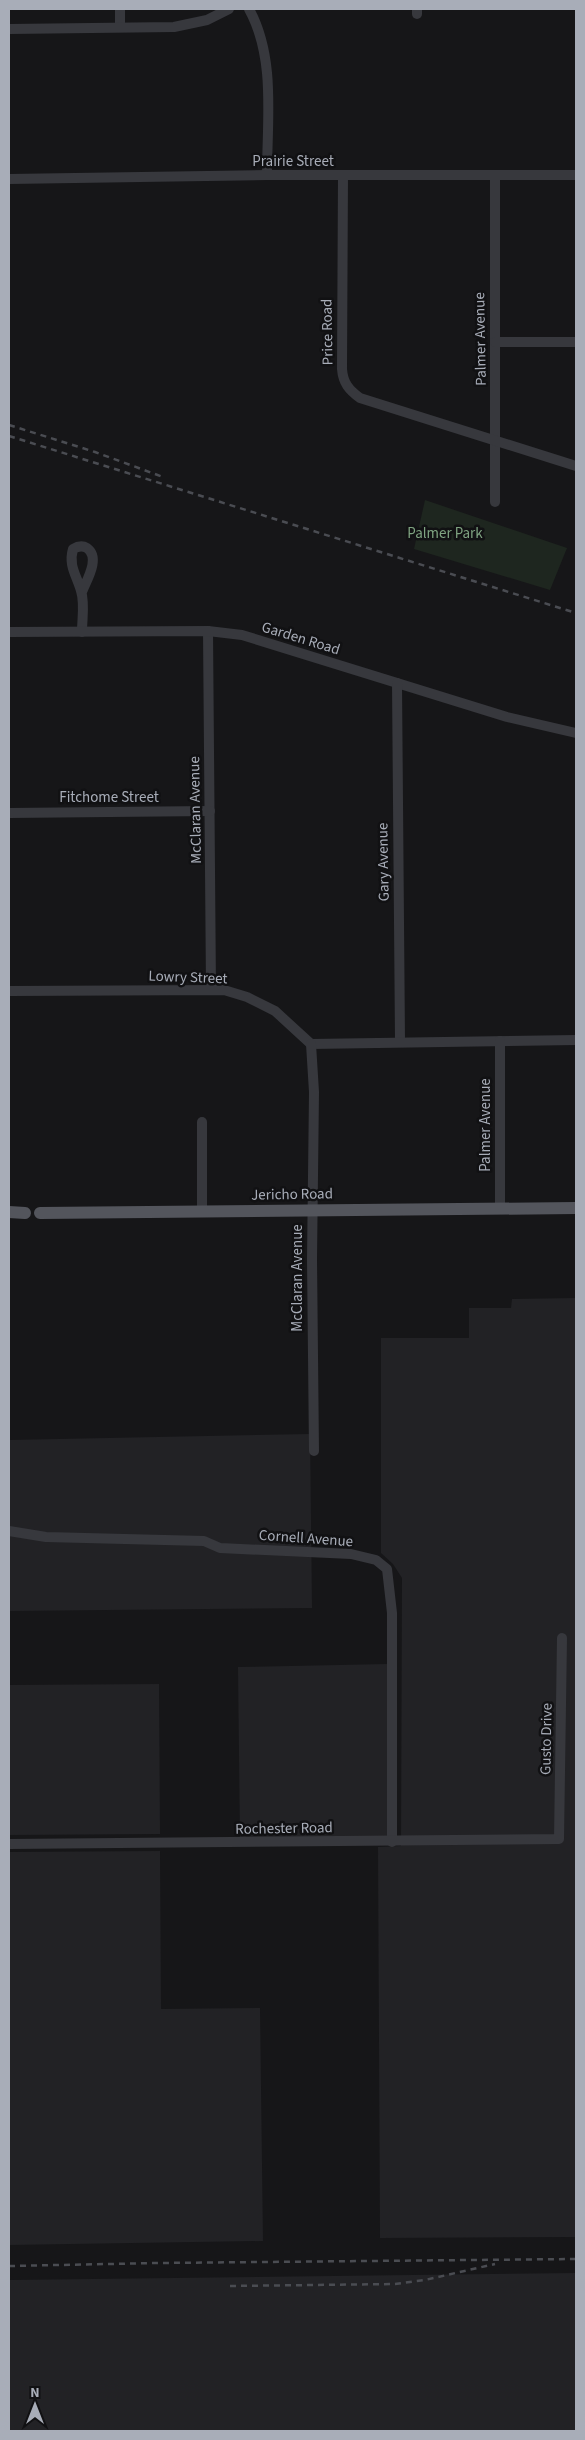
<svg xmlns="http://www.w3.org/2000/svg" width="585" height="2440" viewBox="0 0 585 2440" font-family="'Source Sans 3',sans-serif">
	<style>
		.built { fill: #222225 }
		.green { fill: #1e261f }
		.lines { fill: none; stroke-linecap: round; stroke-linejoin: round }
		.minor { stroke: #37383d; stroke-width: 10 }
		.major { stroke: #53555c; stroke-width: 12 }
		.rail { stroke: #4a4c52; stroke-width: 2.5; stroke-dasharray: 6 5; stroke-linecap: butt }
		.labels { text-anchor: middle; stroke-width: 5; stroke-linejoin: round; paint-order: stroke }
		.street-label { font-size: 15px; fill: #a8adb8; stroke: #111113 }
		.park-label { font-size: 15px; fill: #7fa381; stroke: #111113 }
	</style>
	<rect width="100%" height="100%" fill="#161618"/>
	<g class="built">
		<path d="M576 1298V2237L380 2238 378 1847 401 1846 402 1578 393 1564 381 1553V1338H469V1308H511L512 1299Z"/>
		<path d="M310 1434 312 1608 9 1611V1440Z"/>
		<path d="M387 1664 390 1838 240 1840 238 1667Z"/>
		<path d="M159 1684 160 1834 9 1835V1685Z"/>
		<path d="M160 1851 161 2009 260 2008 263 2241 9 2245V1852Z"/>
		<path d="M576 2273V2431H9V2280Z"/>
	</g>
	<path class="green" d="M425 500 567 548 550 590 414 549Z"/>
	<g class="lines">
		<g class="minor">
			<path d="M120 9V27"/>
			<path d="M249 9C276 58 267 120 267 175"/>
			<path d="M417 14V9"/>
			<path d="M9 29 174 27 207 20 229 9"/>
			<path d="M495 175V502"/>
			<path d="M343 176 342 369C343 383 349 390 360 398L576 466"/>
			<path d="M9 179 267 175H576"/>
			<path d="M495 342H576"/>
			<path d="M82 592C86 581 101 558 87 548 82 545 78 546 73 549 68 566 77 576 81 591 85 603 82 619 82 632"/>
			<path d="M208 631 211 989"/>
			<path d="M9 632 208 631 242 635 507 717 576 733"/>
			<path d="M397 683 400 1041"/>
			<path d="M9 813 210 811"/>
			<path d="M9 991 224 990 247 997 275 1011 311 1044 576 1040"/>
			<path d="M500 1041V1208"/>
			<path d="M311 1044 314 1092 312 1259 314 1451"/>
			<path d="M202 1122V1212"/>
			<path d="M9 1531 46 1537 204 1541 220 1548 351 1554 376 1560 387 1569 392 1613V1842"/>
			<path d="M9 1844 559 1839 562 1638"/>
		</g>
		<g class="major">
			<path d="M9 1212 25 1213"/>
			<path d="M40 1213 576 1208"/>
		</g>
		<g class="rail">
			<path d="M9 425 95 452 163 477"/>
			<path d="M9 436 576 613"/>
			<path d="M9 2266 158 2263 576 2259"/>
			<path d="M230 2286 395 2284 425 2280 495 2264"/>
		</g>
	</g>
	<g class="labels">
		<g class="street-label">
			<text x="293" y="166">Prairie Street</text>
			<text transform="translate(327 332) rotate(-91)" y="5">Price Road</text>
			<text transform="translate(480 339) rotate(-91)" y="5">Palmer Avenue</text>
			<text transform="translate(301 638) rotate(17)" y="5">Garden Road</text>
			<text x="109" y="802">Fitchome Street</text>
			<text transform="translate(195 810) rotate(-91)" y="5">McClaran Avenue</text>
			<text transform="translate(383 862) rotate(-91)" y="5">Gary Avenue</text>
			<text transform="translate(188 977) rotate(2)" y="5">Lowry Street</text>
			<text transform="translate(485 1125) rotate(-90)" y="5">Palmer Avenue</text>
			<text transform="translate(292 1194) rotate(-1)" y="5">Jericho Road</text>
			<text transform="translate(297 1278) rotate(-90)" y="5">McClaran Avenue</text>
			<text transform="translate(306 1538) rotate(4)" y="5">Cornell Avenue</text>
			<text transform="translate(546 1739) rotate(-89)" y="5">Gusto Drive</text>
			<text transform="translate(284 1828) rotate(-1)" y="5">Rochester Road</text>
		</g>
		<g class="park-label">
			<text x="445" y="538">Palmer Park</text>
		</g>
	</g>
	<rect width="585" height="2440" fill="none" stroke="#a8adb8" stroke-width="20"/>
	<g transform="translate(35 2405)" stroke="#111113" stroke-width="4" paint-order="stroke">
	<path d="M0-4L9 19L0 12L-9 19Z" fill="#a8adb8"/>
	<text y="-8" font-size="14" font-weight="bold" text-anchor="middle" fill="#a8adb8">N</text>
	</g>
</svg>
